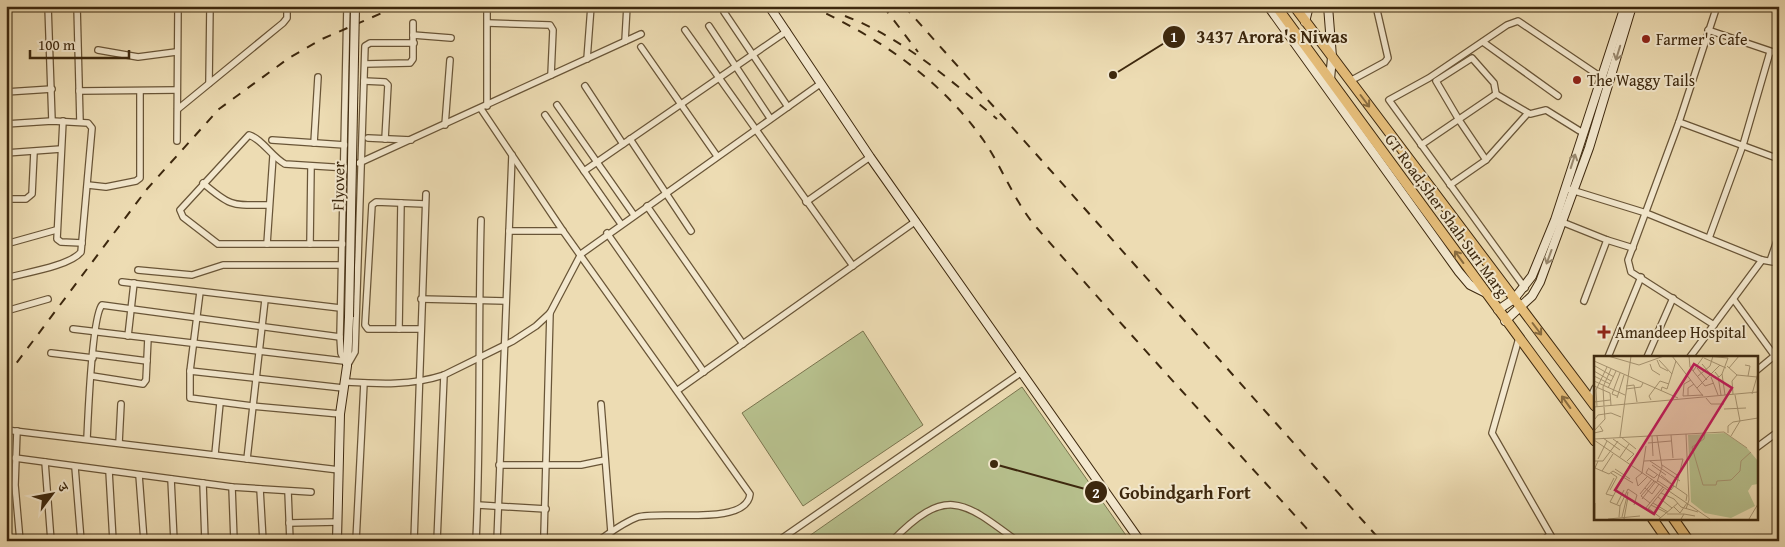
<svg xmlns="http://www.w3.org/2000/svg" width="1785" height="547" viewBox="0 0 1785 547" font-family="'Gentium Book Plus','Noto Serif Devanagari',serif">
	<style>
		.green { fill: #b7c08d; stroke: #7a744e }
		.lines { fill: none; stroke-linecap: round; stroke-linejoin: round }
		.street-casing { stroke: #695537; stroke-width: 8 }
		.secondary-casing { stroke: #3d280e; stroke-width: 10 }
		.primary-casing { stroke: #3d280e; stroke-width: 11 }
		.street { stroke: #f3e8ce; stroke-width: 5.5 }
		.secondary { stroke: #f3e8ce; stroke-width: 8 }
		.primary { stroke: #e6be7a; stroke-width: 9 }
		.rail { stroke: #3d280e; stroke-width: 2; stroke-dasharray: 9 9; stroke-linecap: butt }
		.secondary-bridge-casing { stroke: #3d280e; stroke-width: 10; stroke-linecap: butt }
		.secondary-bridge { stroke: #f3e8ce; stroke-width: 8 }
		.oneway { stroke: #98886e }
		.oneway2 { stroke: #896c3f }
		.poi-dot { fill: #8f2418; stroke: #f3e8ce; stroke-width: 2 }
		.labels { text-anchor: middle; stroke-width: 4; stroke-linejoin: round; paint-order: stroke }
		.poi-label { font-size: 16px; fill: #3d280e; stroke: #f3e8ce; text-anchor: start }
		.street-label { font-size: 16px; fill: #3d280e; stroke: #f3e8ce }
		.inset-road { fill: none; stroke: #a79471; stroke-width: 1 }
		.view { fill: #c2185b; fill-opacity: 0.15; stroke: #c2185b; stroke-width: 2.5 }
		.inset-edge { fill: none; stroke: #3d280e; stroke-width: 2.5 }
		.leader { fill: none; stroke: #3d280e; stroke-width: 2 }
		.callout-dot { fill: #3d280e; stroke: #f3e8ce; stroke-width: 2 }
		.mark-label { font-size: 15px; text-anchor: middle; font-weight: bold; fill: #fff }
		.callout-label { font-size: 18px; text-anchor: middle; font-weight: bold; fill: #3d280e; stroke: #f3e8ce; stroke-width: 4; stroke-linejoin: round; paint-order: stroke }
	</style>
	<rect width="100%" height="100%" fill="#eddcb3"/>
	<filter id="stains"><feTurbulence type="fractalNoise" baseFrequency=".004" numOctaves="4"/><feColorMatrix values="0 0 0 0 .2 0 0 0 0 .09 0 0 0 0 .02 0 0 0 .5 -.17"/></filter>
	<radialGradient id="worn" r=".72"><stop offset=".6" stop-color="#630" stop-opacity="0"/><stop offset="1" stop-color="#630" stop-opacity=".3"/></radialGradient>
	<g class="green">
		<path d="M863 331 923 425 803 506 742 413Z"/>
		<path d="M1022 387 1130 541H802Z"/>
	</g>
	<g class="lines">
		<g class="street-casing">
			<g id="street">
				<path d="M48 6 52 121"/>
				<path d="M77 6 80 122"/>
				<path d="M347 6 340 337 341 353 347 366 355 352 365 46 370 43H414"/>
				<path d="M487 6V106"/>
				<path d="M6 7 12 6"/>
				<path d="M724 12 788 107"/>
				<path d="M488 23 550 25 553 30 551 75"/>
				<path d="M709 26 770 118"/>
				<path d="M685 30 853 266"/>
				<path d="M1708 30 1779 54"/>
				<path d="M413 35 451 38"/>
				<path d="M625 41 627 6"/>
				<path d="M1483 42 1558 96"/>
				<path d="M641 47 717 156"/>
				<path d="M98 50 138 57 176 52"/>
				<path d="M587 59 591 6"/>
				<path d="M365 64 410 63 413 59V23"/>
				<path d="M364 81 385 82 388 85 385 139"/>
				<path d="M1350 81 1385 62 1388 58 1376 6"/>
				<path d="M209 83 210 6"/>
				<path d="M585 86 623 144"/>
				<path d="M79 91 177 90"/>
				<path d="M6 92 52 89"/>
				<path d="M557 105 634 215"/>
				<path d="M178 109 283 23 287 18V6"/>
				<path d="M481 109 563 231 750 494C747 527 660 510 638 517 624 522 611 532 598 541"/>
				<path d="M545 115 621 224"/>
				<path d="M63 121 57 239 61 242 82 243"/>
				<path d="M1679 122 1779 159"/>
				<path d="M6 124 52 121 88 123 92 128 81 252C70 266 24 273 6 278"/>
				<path d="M445 125 450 60"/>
				<path d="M368 138 411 140"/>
				<path d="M630 139 691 231"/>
				<path d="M272 140 345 145"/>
				<path d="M177 141 178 6"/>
				<path d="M314 143 318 77"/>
				<path d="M1421 145 1496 94 1530 114 1546 110 1583 133"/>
				<path d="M6 153 61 149"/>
				<path d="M1486 160 1528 113"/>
				<path d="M359 163 641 34"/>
				<path d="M584 171 787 31"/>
				<path d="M203 183C232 208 233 205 269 205"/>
				<path d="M88 185 106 187 136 181 140 178V91"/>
				<path d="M1450 185 1486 160 1459 120 1436 81 1472 58 1494 83 1496 94"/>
				<path d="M1565 188 1646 213 1762 260 1779 263"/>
				<path d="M6 199H26L32 194 34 152"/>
				<path d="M806 202 870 157"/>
				<path d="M647 206 743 344"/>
				<path d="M1562 222 1607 240 1633 248"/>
				<path d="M509 231H563"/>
				<path d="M607 233 704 372"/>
				<path d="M1709 238 1743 145 1770 52"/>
				<path d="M6 244 56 230"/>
				<path d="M267 244 273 156"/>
				<path d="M310 244 311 167"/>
				<path d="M343 244H218L183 217 180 210 249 135C262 139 272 157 285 164L348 168"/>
				<path d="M1770 261 1779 235"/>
				<path d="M138 270 192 275 223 265H341"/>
				<path d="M122 282 340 308"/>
				<path d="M1525 288 1389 100 1429 78 1507 25 1518 21 1601 77"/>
				<path d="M200 292 190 371V398L252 406 340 414"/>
				<path d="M421 299 506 301"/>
				<path d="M1734 300 1774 355"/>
				<path d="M1584 301 1607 240"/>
				<path d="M6 311 48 299"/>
				<path d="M1714 325 1631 272 1628 260 1679 122 1717 6"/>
				<path d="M73 329 344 361"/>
				<path d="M399 329 401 203"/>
				<path d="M420 329H368L365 325 372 205 376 202 425 204"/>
				<path d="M128 336 134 283"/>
				<path d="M1519 338 1492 433 1554 541"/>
				<path d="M51 353 93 358"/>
				<path d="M93 354 147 361"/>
				<path d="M1608 357 1641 277"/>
				<path d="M1647 357 1673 298"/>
				<path d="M1690 357 1762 260"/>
				<path d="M190 371 343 388"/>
				<path d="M1756 371 1779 352"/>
				<path d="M92 376 143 384 146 380 148 338"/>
				<path d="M344 382C379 384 410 386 444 375L513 341 536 326 550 313 581 254 820 84"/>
				<path d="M678 390 916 221"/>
				<path d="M1590 399 1595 388"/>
				<path d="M601 404 611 532"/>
				<path d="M6 430 339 470"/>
				<path d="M17 431 15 485 20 541"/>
				<path d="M87 439C88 417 92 316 102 305L340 337"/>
				<path d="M119 443 121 404"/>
				<path d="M1756 448 1779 431"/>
				<path d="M215 454 220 403"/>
				<path d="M15 458 232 487 311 492"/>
				<path d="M247 459 265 300"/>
				<path d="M45 462 51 541"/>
				<path d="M499 465H581L605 460"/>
				<path d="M75 467 81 541"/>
				<path d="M109 471 113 541"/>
				<path d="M139 475 144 541"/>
				<path d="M171 479 174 541"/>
				<path d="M203 483 205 541"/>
				<path d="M232 487 234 541"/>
				<path d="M1777 488 1779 491"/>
				<path d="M260 489 263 541"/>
				<path d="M288 491 290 541"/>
				<path d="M478 505 546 509"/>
				<path d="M289 523 338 522"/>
				<path d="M544 535 550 313"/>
				<path d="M356 541 364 383"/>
				<path d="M414 541 426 194"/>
				<path d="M437 541 444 375"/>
				<path d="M476 541C481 434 478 327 481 220"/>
				<path d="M497 541 512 155"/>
				<path d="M778 541 1022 372"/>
				<path d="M892 541C946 486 962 500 1017 541"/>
				<path d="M1542 541 1550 535"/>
			</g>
		</g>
		<g class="secondary-casing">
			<g id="secondary">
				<path d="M769 6 870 157 1140 541"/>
				<path d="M1268 6 1459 272 1470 285 1486 293"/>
				<path d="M1328 6 1332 57 1330 80"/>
				<path d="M1305 22 1309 6"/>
				<path d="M1498 310 1514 299 1532 276 1555 220 1625 6"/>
				<path d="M1505 321 1532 296 1540 282 1589 148 1632 6"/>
				<path d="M337 541 340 414 347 366 349 317"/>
			</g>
		</g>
		<g class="primary-casing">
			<g id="primary">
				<path d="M1276 6 1595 441"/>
				<path d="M1294 6 1595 406"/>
				<path d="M1652 518 1668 541"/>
				<path d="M1673 518 1689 541"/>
			</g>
		</g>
		<use href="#street" class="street"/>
		<use href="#secondary" class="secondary"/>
		<use href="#primary" class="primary"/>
		<g class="rail">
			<path d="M810 6C878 37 941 79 984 141 1003 169 1015 203 1037 228 1129 334 1224 437 1318 541"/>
			<path d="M883 6 918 52"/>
			<path d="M904 6 1381 541"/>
			<path d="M845 16C903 38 949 79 997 119"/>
			<path d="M6 377 147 189 219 109 289 58 322 39 398 6"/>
		</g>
		<g class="secondary-bridge-casing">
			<path id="secondary-bridge" d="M349 317 355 6"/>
		</g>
		<use href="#secondary-bridge" class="secondary-bridge"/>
	</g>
	<defs><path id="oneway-shaft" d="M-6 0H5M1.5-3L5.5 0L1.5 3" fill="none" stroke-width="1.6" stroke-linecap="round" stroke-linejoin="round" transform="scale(1.25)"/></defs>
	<g class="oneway">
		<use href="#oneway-shaft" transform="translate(1618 53) rotate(107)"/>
		<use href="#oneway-shaft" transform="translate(1573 161) rotate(-72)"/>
		<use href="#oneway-shaft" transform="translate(1549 257) rotate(110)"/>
	</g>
	<g class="oneway2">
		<use href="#oneway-shaft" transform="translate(1365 101) rotate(53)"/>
		<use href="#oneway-shaft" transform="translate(1459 257) rotate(-126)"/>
		<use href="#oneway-shaft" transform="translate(1537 329) rotate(53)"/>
		<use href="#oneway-shaft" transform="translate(1566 402) rotate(-126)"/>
	</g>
	<g class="poi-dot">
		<circle cx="1646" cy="39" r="5"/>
		<circle cx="1577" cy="80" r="5"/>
		<path d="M1601.5 324.5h5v5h5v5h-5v5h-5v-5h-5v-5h5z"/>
	</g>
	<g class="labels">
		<g class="poi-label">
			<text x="1656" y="45">Farmer's Cafe</text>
			<text x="1587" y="86">The Waggy Tails</text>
			<text x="1615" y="338">Amandeep Hospital</text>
		</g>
		<g class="street-label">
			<text transform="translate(338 186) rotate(-89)" y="6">Flyover</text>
			<text transform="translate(1447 215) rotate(54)" y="6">GT Road;Sher Shah Suri Marg</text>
		</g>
	</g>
	<g transform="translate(1594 356)">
		<rect width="164" height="164" fill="#eddcb3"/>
		<path d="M131 77 153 92 164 105V128L158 129 154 135 161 150 137 162 111 157 97 146 94 79Z" fill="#b7c08d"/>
		<path class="inset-road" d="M14 0 45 9 70 0M78 0 109 40M95 0 96 11 111 30 120 27M112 0 134 2 128 18 125 21 121 16M110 2 132 12M63 4 66 11 74 15M65 4 78 18M0 5 84 42M56 8 58 14 66 19M108 8 118 20M151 9 156 10 154 20M1 10 20 21M133 10 143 19 163 21M103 12 113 24M135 12 145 0M0 15 17 25M99 15 110 0M128 18 131 39M0 20 16 28M104 20 116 10 119 0M124 20 127 39M117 21 124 39M97 24 90 28 89 40 109 39M0 25 31 39M0 30 16 37 17 49M32 30 40 29 43 46M14 32 22 15M103 32 126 9M32 33 47 31 49 27M67 35 68 31 73 33 82 5M139 38 138 25 143 19M158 38 164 17M23 40 18 38 26 17M94 40V32L100 28M23 42 30 19M112 42 117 48H130M57 44 55 40 66 25 75 28M0 46 16 44M10 50 9 31 17 13M0 51 164 36M3 51 2 34 13 11M130 53 152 52M1 63 4 59 17 57 27 61M0 75 11 63 10 51M0 77 9 75 6 70M111 77 110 83 98 91 109 129H122L123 125 137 124 146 115 147 105 157 96M134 77V70L139 66 164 62M77 79 79 102M58 80 59 100M63 80 68 111 63 126M137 80 146 65 141 39M26 81 37 0M27 81 42 93M9 82 26 94M0 83 130 76 153 92M19 83 40 98 33 105M0 84 116 163M54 87 77 85M52 90 48 117 42 122 44 130 53 121M26 101 35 88M4 103 13 85M0 105H9L24 85M4 105 1 112 15 118 19 115 39 127M50 105 89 103 82 131M56 105 86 125M58 109 72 119M68 109 83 119M54 112 93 139 92 145M21 113 36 123M54 113 52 117 60 122 63 119M8 115 19 98M67 119 79 129M64 125 77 134 80 130M51 132 58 138 65 128M16 134 23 121 17 117M67 137 80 143 87 151 104 156M46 138 58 123M19 140 12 138 20 122M64 141 78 152M48 143 62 125M1 147V163M56 147 47 140 60 125M59 147 74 156M23 148 30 134M57 149 73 157M26 150 34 133 43 139 40 149M80 151 86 157 93 147M54 152 67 162M51 153 69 131M54 153 70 133M92 153 95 144 92 78M73 158H90M25 161 26 150 16 146 36 109M28 161 34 136M14 163 46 160M30 163 34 141M65 163 84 147M87 163 90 158 101 160M155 163 164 148"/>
		<path class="view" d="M100 8 138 32 60 158 21 134Z"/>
		<rect width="164" height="164" class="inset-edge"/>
	</g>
	<path class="leader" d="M1113 75L1174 37M994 464L1096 492"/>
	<g class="callout-dot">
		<circle cx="1113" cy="75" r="5"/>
		<circle cx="994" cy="464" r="5"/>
		<circle cx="1174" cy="37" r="12"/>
		<circle cx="1096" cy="492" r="12"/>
	</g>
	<g class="mark-label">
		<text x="1174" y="42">1</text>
		<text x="1096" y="498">2</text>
	</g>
	<g class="callout-label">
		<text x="1272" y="43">3437 Arora's Niwas</text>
		<text x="1185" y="499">Gobindgarh Fort</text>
	</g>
	<rect width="1785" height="547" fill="none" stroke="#eddcb3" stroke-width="25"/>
	<rect x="8" y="8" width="1770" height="532" fill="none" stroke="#3d280e" stroke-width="2.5"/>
	<rect x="12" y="12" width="1760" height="522" fill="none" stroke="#3d280e"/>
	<g transform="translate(52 494) rotate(58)" stroke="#f3e8ce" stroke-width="4" paint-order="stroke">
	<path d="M0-4L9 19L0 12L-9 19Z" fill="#3d280e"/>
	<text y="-8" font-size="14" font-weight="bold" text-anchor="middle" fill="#3d280e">उ</text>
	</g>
	<path d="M30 50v8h99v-8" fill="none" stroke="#3d280e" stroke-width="2.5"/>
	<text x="38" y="50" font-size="15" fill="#3d280e" stroke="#f3e8ce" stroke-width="4" paint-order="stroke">100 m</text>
	<rect width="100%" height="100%" filter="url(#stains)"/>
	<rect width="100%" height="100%" fill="url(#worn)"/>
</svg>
